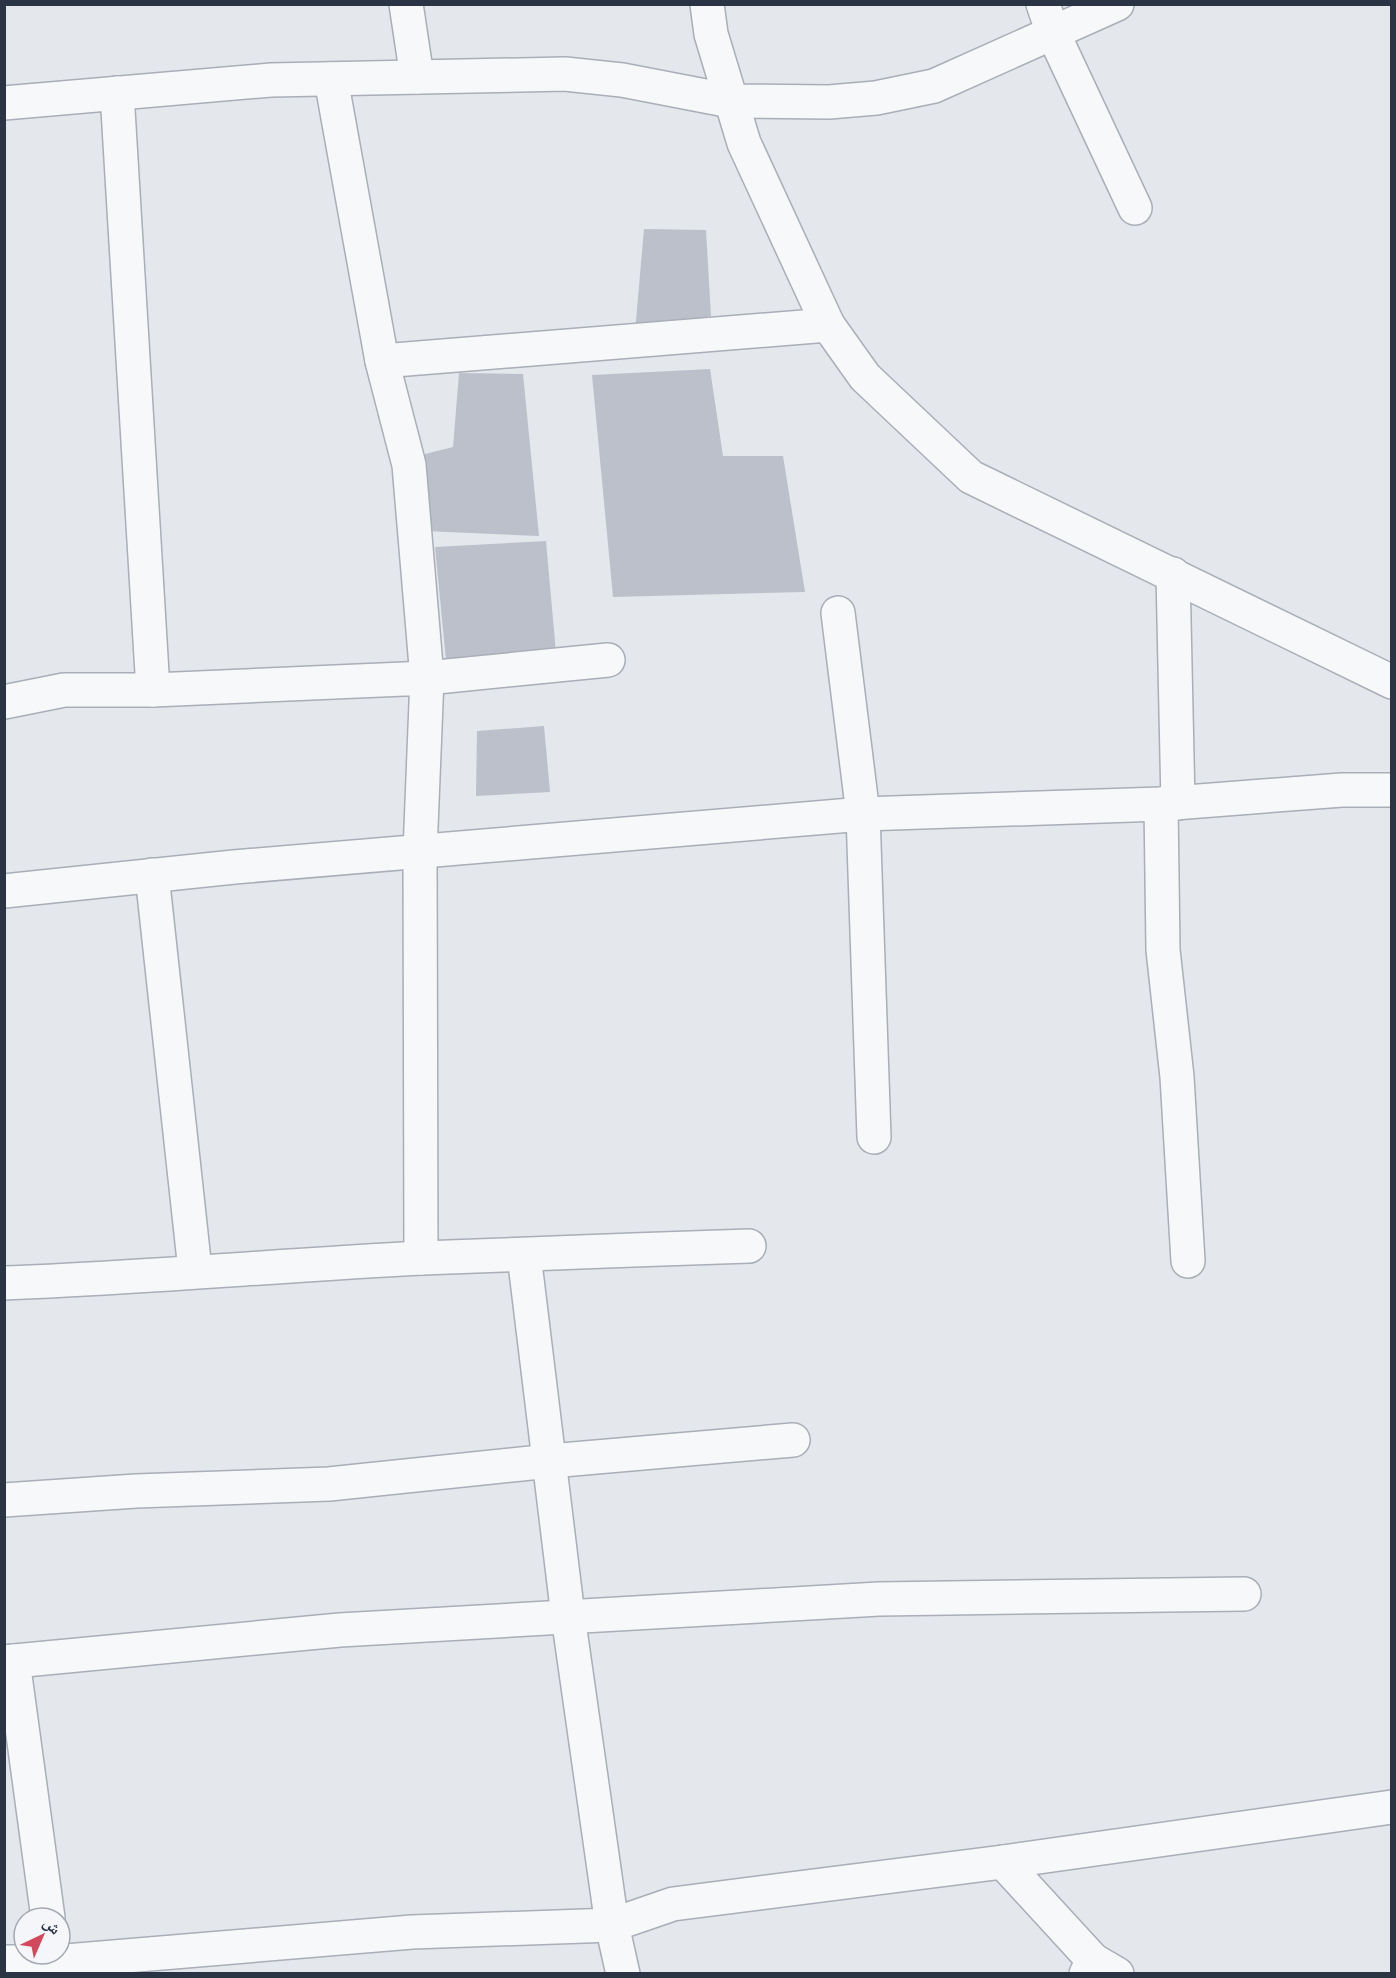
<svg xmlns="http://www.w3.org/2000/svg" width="1396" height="1978" viewBox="0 0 1396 1978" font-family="'Public Sans','Noto Naskh Arabic',sans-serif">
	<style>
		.building { fill: #bbc0ca }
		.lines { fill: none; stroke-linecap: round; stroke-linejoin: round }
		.street-casing { stroke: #a9aeb7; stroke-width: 36 }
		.street { stroke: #f7f8fa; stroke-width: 33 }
	</style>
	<rect width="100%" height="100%" fill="#e4e7ec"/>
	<g class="building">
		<path d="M644 229 706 230 711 316 635 332Z"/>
		<path d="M710 369 723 456H783L805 592 613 597 592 375Z"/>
		<path d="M459 373 523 374 539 536 425 531V454L453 447Z"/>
		<path d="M546 541 556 653 446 660 435 547Z"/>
		<path d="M544 726 550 792 476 796 477 731Z"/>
	</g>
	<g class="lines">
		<g class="street-casing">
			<g id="street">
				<path d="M406 4 417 77"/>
				<path d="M707 4 711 34 744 143 828 325 865 377 971 477 1392 682"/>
				<path d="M1043 4 1053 33 1135 208"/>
				<path d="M331 79 382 361 409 465 427 678 608 660"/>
				<path d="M117 93 153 690"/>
				<path d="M4 103 271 80 565 74 622 80 731 101 829 102 876 98 934 86 1117 4"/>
				<path d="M382 361 828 325"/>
				<path d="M1173 574 1178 803"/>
				<path d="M838 613 863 814 874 1137"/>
				<path d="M4 702 64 690H153L427 678 420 852 421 1258"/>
				<path d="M1161 804 1163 950 1177 1077 1188 1261"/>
				<path d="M152 875 195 1270"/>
				<path d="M4 891 234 867 863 814 1161 804 1342 790H1392"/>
				<path d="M524 1255 568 1616 612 1925 623 1974"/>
				<path d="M4 1283C144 1278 283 1265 422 1258 531 1253 640 1250 749 1246"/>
				<path d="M4 1500 136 1491 329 1484 550 1461 793 1440"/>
				<path d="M13 1661 48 1918"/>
				<path d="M4 1662 340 1630 879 1599 1244 1594"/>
				<path d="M1003 1862 1093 1960 1086 1974"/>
				<path d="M1093 1960 1117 1974"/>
				<path d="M4 1962H54L412 1932 612 1925 673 1904 1003 1862 1392 1807"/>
			</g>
		</g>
		<use href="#street" class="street"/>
	</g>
	<rect width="1396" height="1978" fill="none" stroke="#2b3445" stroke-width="12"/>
	<g transform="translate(42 1936) rotate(44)"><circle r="28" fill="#f4f6f9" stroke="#a4a8b1" stroke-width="1.5"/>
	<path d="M0-4.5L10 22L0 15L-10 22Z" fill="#d1495b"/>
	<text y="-9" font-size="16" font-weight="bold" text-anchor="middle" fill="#2b3445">ش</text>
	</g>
</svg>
